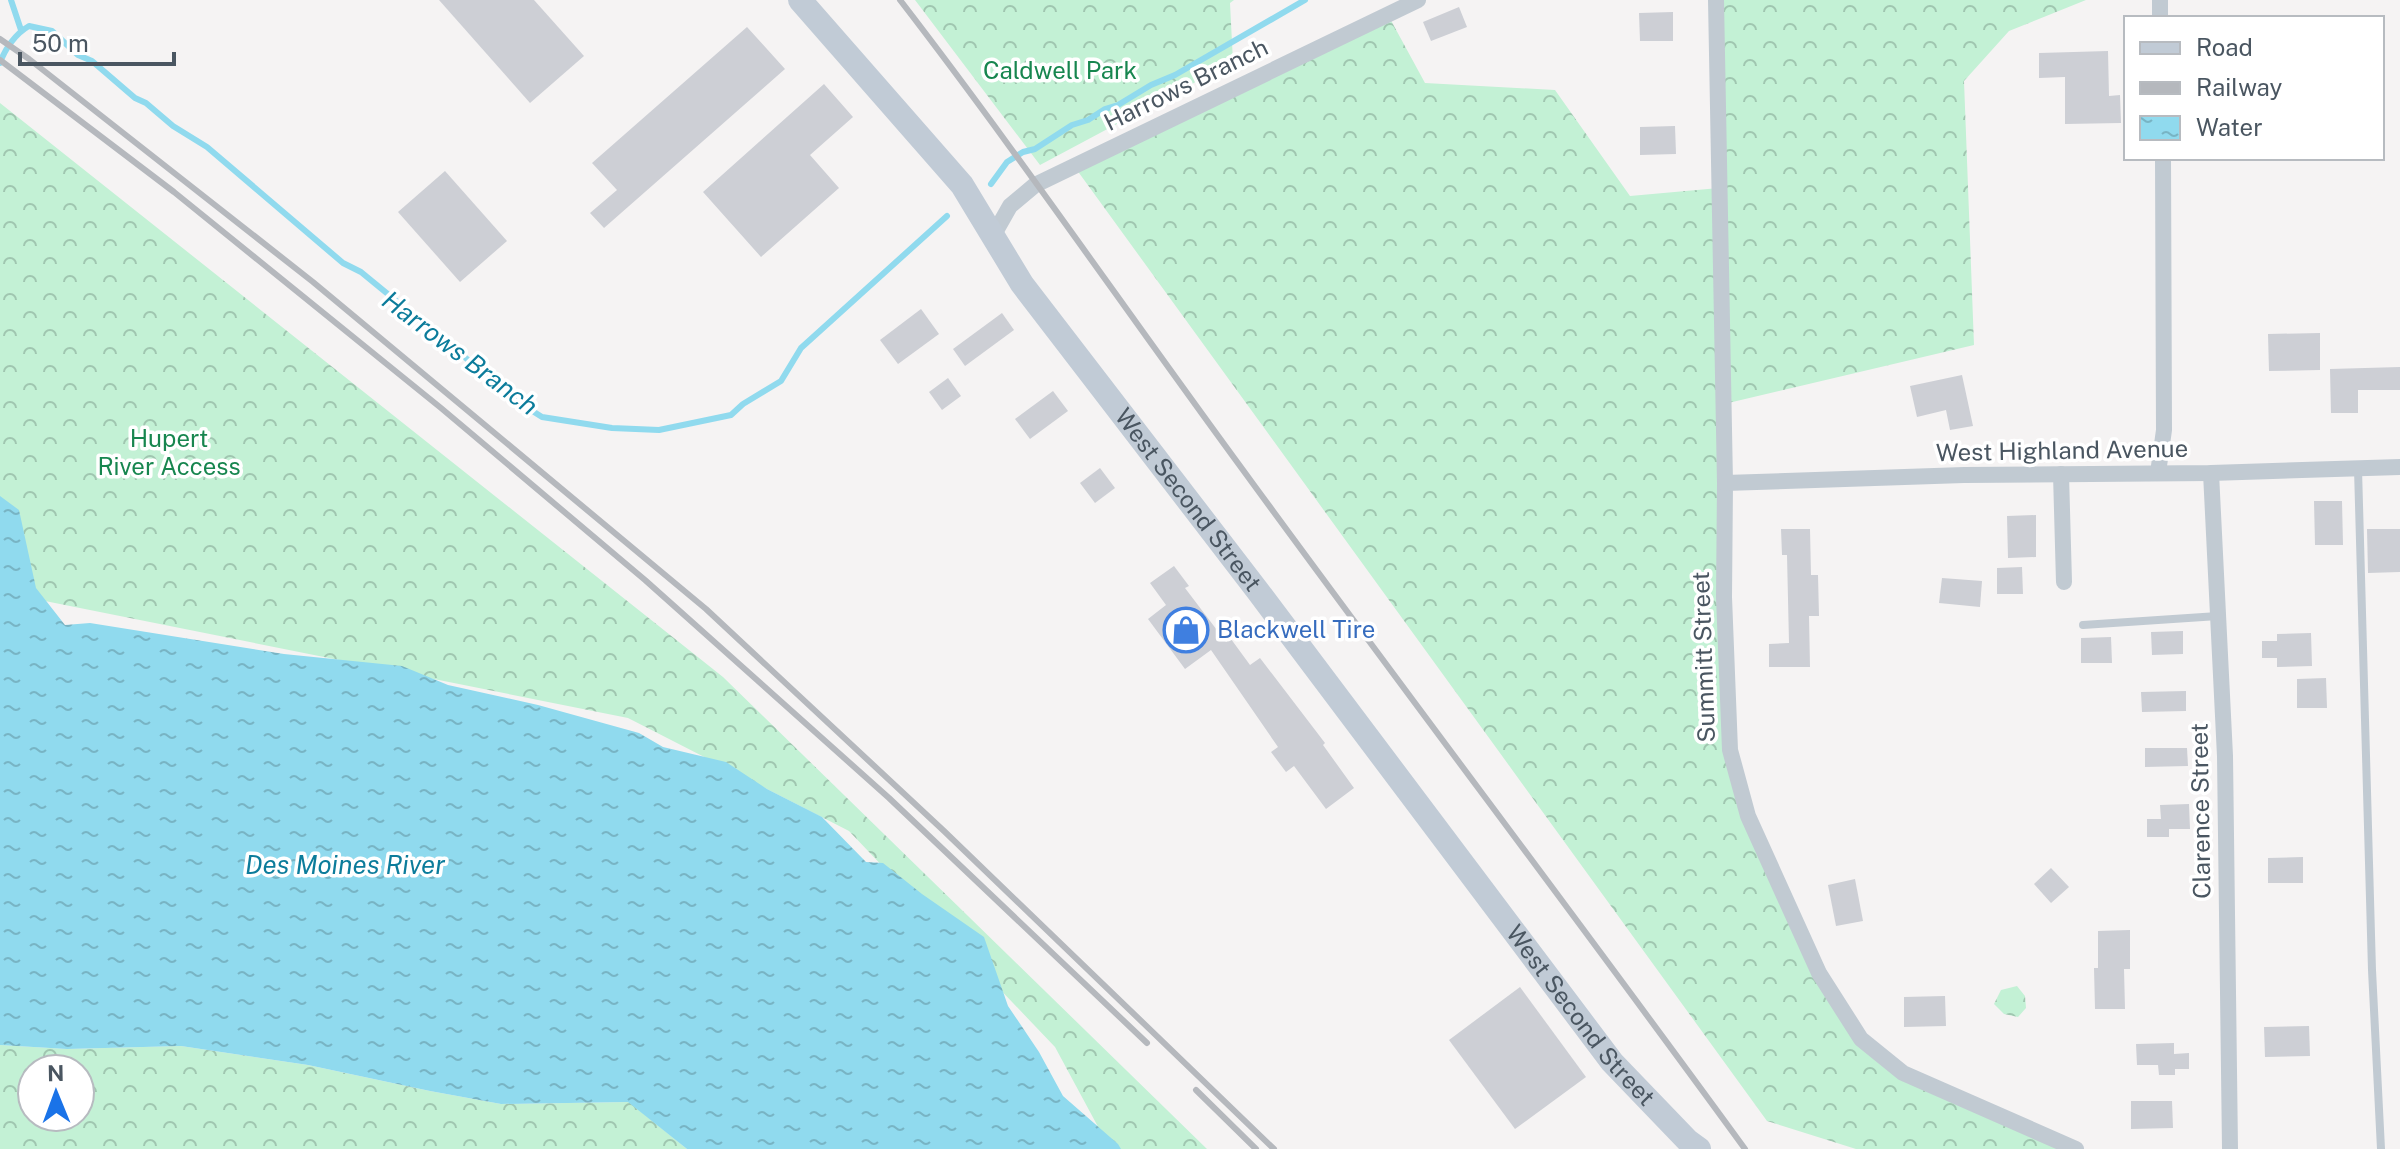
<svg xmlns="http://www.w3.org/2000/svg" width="2400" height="1149" viewBox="0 0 2400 1149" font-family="'Public Sans',sans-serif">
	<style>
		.forest { fill: url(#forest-crowns); fill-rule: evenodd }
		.water { fill: url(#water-ripples) }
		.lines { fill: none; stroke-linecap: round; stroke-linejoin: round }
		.stream { stroke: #90daee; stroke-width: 6 }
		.building { fill: #cdcfd5 }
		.service { stroke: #c1cad2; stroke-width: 8 }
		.minor { stroke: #c1cad2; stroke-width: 16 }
		.secondary { stroke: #c1cbd6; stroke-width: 24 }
		.rail { stroke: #b5b8bd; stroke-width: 6 }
		.labels { text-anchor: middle; stroke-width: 7; stroke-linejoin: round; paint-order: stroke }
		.park-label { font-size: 24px; fill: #17864f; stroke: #fff }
		.street-label { font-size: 24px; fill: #4a5661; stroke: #fff }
		.shop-label { font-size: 24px; fill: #366cbe; stroke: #fff; text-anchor: start }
		.water-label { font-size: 26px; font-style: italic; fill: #0c7c9b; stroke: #fff }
	</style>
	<defs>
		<pattern id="forest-crowns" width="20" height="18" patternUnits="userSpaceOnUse" patternTransform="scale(2)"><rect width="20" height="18" fill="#c3f1d5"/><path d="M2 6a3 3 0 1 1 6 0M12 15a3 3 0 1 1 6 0" fill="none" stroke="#a0c6b0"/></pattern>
		<pattern id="water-ripples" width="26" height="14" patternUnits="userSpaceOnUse" patternTransform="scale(2)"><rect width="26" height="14" fill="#90daee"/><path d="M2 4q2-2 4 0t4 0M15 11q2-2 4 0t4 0" fill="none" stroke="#78b4c4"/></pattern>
	</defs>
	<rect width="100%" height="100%" fill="#f5f3f3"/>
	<g class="forest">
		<path d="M915 0H1234L1230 3 1233 62 1040 165Z"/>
		<path d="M1716 0H2086L2009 31 1964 81 1974 345 1724 404 1730 750 1748 816 1861 1039 1903 1073 2067 1149H1856L1767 1121 1074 166 1388 15 1425 83 1555 90 1630 196 1719 188Z"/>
		<path d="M0 103 723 677 1207 1149H1110L1055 1047 849 831 628 718 0 592Z"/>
		<path d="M2017 986 2025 996 2026 1008 2018 1017 2004 1014 1994 1004 2001 990Z"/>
		<path d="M0 1045 67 1049 181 1046 308 1065 430 1091 501 1104 629 1102 687 1149H0ZM32 1069H80V1117H32Z"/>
	</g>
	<path class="water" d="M0 496 19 510 36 588 65 625 90 623 284 654 402 666 448 685 538 705 639 733 663 747 726 762 767 789 822 817 866 862 883 863 922 894 984 937 1008 1006 1039 1052 1063 1096 1118 1144 1121 1149H687L628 1102 501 1104 430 1091 308 1065 181 1046 67 1049 0 1045Z"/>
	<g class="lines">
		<g class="stream">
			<path d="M11 0 21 30"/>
			<path d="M0 63C5 49 15 34 29 26L52 31 78 55 92 61 135 98 146 103 173 126 207 147 343 263 361 272 523 405 542 417 612 428 659 430 731 415 743 404 781 381 801 348 947 216"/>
			<path d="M991 184 1007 162 1023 152 1035 149 1072 125 1088 120 1105 109 1118 105 1151 85 1175 75 1305 0"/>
		</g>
	</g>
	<g class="building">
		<path d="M439 0H534L584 56 530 103Z"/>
		<path d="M1459 7 1467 27 1431 41 1423 22Z"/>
		<path d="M1673 12V41H1640L1639 13Z"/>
		<path d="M747 27 785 69 604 228 590 213 617 190 592 163Z"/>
		<path d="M2108 51 2109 96 2120 95 2121 123 2065 124V77L2039 78V53Z"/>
		<path d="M824 84 853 117 810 155 839 188 761 257 703 192Z"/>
		<path d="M1675 126 1676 154 1640 155V127Z"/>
		<path d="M445 171 507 241 460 282 398 212Z"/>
		<path d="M921 309 939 334 898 364 880 340Z"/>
		<path d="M1002 313 1014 330 965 366 953 349Z"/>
		<path d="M2320 333V370L2269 371 2268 334Z"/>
		<path d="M2400 367V390H2358V413H2331L2330 369Z"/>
		<path d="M1962 375 1973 426 1950 430 1946 410 1917 417 1910 386Z"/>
		<path d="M948 378 961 396 942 410 929 392Z"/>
		<path d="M1053 391 1068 411 1030 439 1015 419Z"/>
		<path d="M1100 468 1115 488 1095 503 1080 483Z"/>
		<path d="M2314 501H2342L2343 545H2315Z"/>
		<path d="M2036 515V557L2008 558 2007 516Z"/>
		<path d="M1781 529H1810L1811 575H1818L1819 616H1809L1810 667H1769V644L1789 643 1787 555H1782Z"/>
		<path d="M2367 529H2400V572L2368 573Z"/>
		<path d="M1174 566 1189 586 1185 588 1226 642 1231 639 1250 665 1260 658 1325 743 1323 745 1354 788 1326 809 1294 766 1286 772 1271 752 1278 747 1211 650 1185 669 1148 619 1166 605 1150 583Z"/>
		<path d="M2022 567 2023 594H1997V568Z"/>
		<path d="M1942 578 1982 581 1980 607 1939 603Z"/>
		<path d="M2183 631V654L2152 655 2151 632Z"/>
		<path d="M2311 633 2312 666 2277 667V658H2262V641H2277V634Z"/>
		<path d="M2111 637 2112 663H2081V638Z"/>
		<path d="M2326 678 2327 708H2297V679Z"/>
		<path d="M2186 691V711L2142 712 2141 692Z"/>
		<path d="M2145 748H2187L2188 766 2145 767Z"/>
		<path d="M2189 804 2190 829H2169V837H2147V819H2161L2160 805Z"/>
		<path d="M2303 857V883H2268V858Z"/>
		<path d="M2051 868 2069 887 2051 903 2034 884Z"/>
		<path d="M1855 879 1863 921 1836 926 1828 885Z"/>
		<path d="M2130 930V969H2124L2125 1009H2095L2094 968H2098V931Z"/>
		<path d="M1520 987 1586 1077 1515 1129 1449 1040Z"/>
		<path d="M1945 996 1946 1026 1904 1027V997Z"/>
		<path d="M2309 1026 2310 1056 2265 1057 2264 1027Z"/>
		<path d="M2174 1043V1054L2189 1053V1069H2175V1075H2159L2158 1065H2137L2136 1044Z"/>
		<path d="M2131 1101H2172L2173 1128 2131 1129Z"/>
	</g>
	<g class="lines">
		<g class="service">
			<path d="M2358 469 2372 970 2381 1149"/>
			<path d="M2083 625 2218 616"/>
		</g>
		<g class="minor">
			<path d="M1716 0 1725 483 1724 597 1730 750 1748 816 1819 973 1861 1039 1903 1073 2076 1149"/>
			<path d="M2160 0V18"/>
			<path d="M993 236 1010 206 1035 185 1418 0"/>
			<path d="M2158 473 2164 430 2163 158"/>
			<path d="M2211 473 2225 756 2230 1149"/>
			<path d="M2061 474 2064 582"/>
			<path d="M1725 483 1964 475 2211 473 2400 467"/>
		</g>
		<path class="secondary" id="s1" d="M800 0 962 185 1022 284 1257 590 1612 1062 1688 1141 1699 1149"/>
		<g class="rail">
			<path d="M900 0C1021 157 1133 321 1251 481 1414 704 1582 925 1745 1149"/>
			<path d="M0 39 29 59 313 282 706 609 944 831 1274 1149"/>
			<path d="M0 60 174 192 441 408 645 580 889 798 1147 1043"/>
			<path d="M1196 1090 1256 1149"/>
		</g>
	</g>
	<defs>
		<g id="shop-ring" transform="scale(2.3)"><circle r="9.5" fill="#fff" stroke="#3f7fe0" stroke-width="1.5"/><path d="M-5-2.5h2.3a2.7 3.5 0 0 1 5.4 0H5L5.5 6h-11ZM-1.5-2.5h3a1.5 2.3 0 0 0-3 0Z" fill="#3f7fe0"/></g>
	</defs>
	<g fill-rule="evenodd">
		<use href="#shop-ring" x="1186" y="630"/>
	</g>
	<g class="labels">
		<g class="park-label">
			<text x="1060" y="79">Caldwell Park</text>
			<text x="169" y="447">Hupert<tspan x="169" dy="28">River Access</tspan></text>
		</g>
		<g class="street-label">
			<text transform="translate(1186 85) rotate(-26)" y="8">Harrows Branch</text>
			<text transform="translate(2062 451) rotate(-1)" y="8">West Highland Avenue</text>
			<text dy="8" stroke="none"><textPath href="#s1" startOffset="634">West Second Street</textPath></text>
			<text transform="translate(1704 657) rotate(-92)" y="8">Summitt Street</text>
			<text transform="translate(2201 811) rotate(-91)" y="8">Clarence Street</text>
			<text dy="8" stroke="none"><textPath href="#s1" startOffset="1282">West Second Street</textPath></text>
		</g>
		<g class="shop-label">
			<text x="1217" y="638">Blackwell Tire</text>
		</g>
		<g class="water-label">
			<text transform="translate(460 353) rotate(37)" y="9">Harrows Branch</text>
			<text x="345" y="874">Des Moines River</text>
		</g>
	</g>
	<rect x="2124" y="16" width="260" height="144" fill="#ffffff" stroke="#b7bbc0" stroke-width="2"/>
	<rect x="2140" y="42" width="40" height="12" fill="#c1cbd6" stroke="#b7bbc0" stroke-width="2"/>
	<text x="2196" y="56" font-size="24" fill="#4a5661">Road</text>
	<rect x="2140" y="82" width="40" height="12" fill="#b5b8bd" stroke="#b7bbc0" stroke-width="2"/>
	<text x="2196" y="96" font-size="24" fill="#4a5661">Railway</text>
	<rect x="2140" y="116" width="40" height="24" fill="url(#water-ripples)" stroke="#b7bbc0" stroke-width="2"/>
	<text x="2196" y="136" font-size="24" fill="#4a5661">Water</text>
	<g transform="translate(56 1093) rotate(359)"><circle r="38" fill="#ffffff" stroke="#b7bbc0" stroke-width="2"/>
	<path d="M0-6L14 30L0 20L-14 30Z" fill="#1a73e8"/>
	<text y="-12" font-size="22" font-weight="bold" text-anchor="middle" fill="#4a5661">N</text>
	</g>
	<path d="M20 52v12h154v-12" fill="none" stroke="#4a5661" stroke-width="4"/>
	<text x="32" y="52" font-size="24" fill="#4a5661" stroke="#ffffff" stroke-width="6" paint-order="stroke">50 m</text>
</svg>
